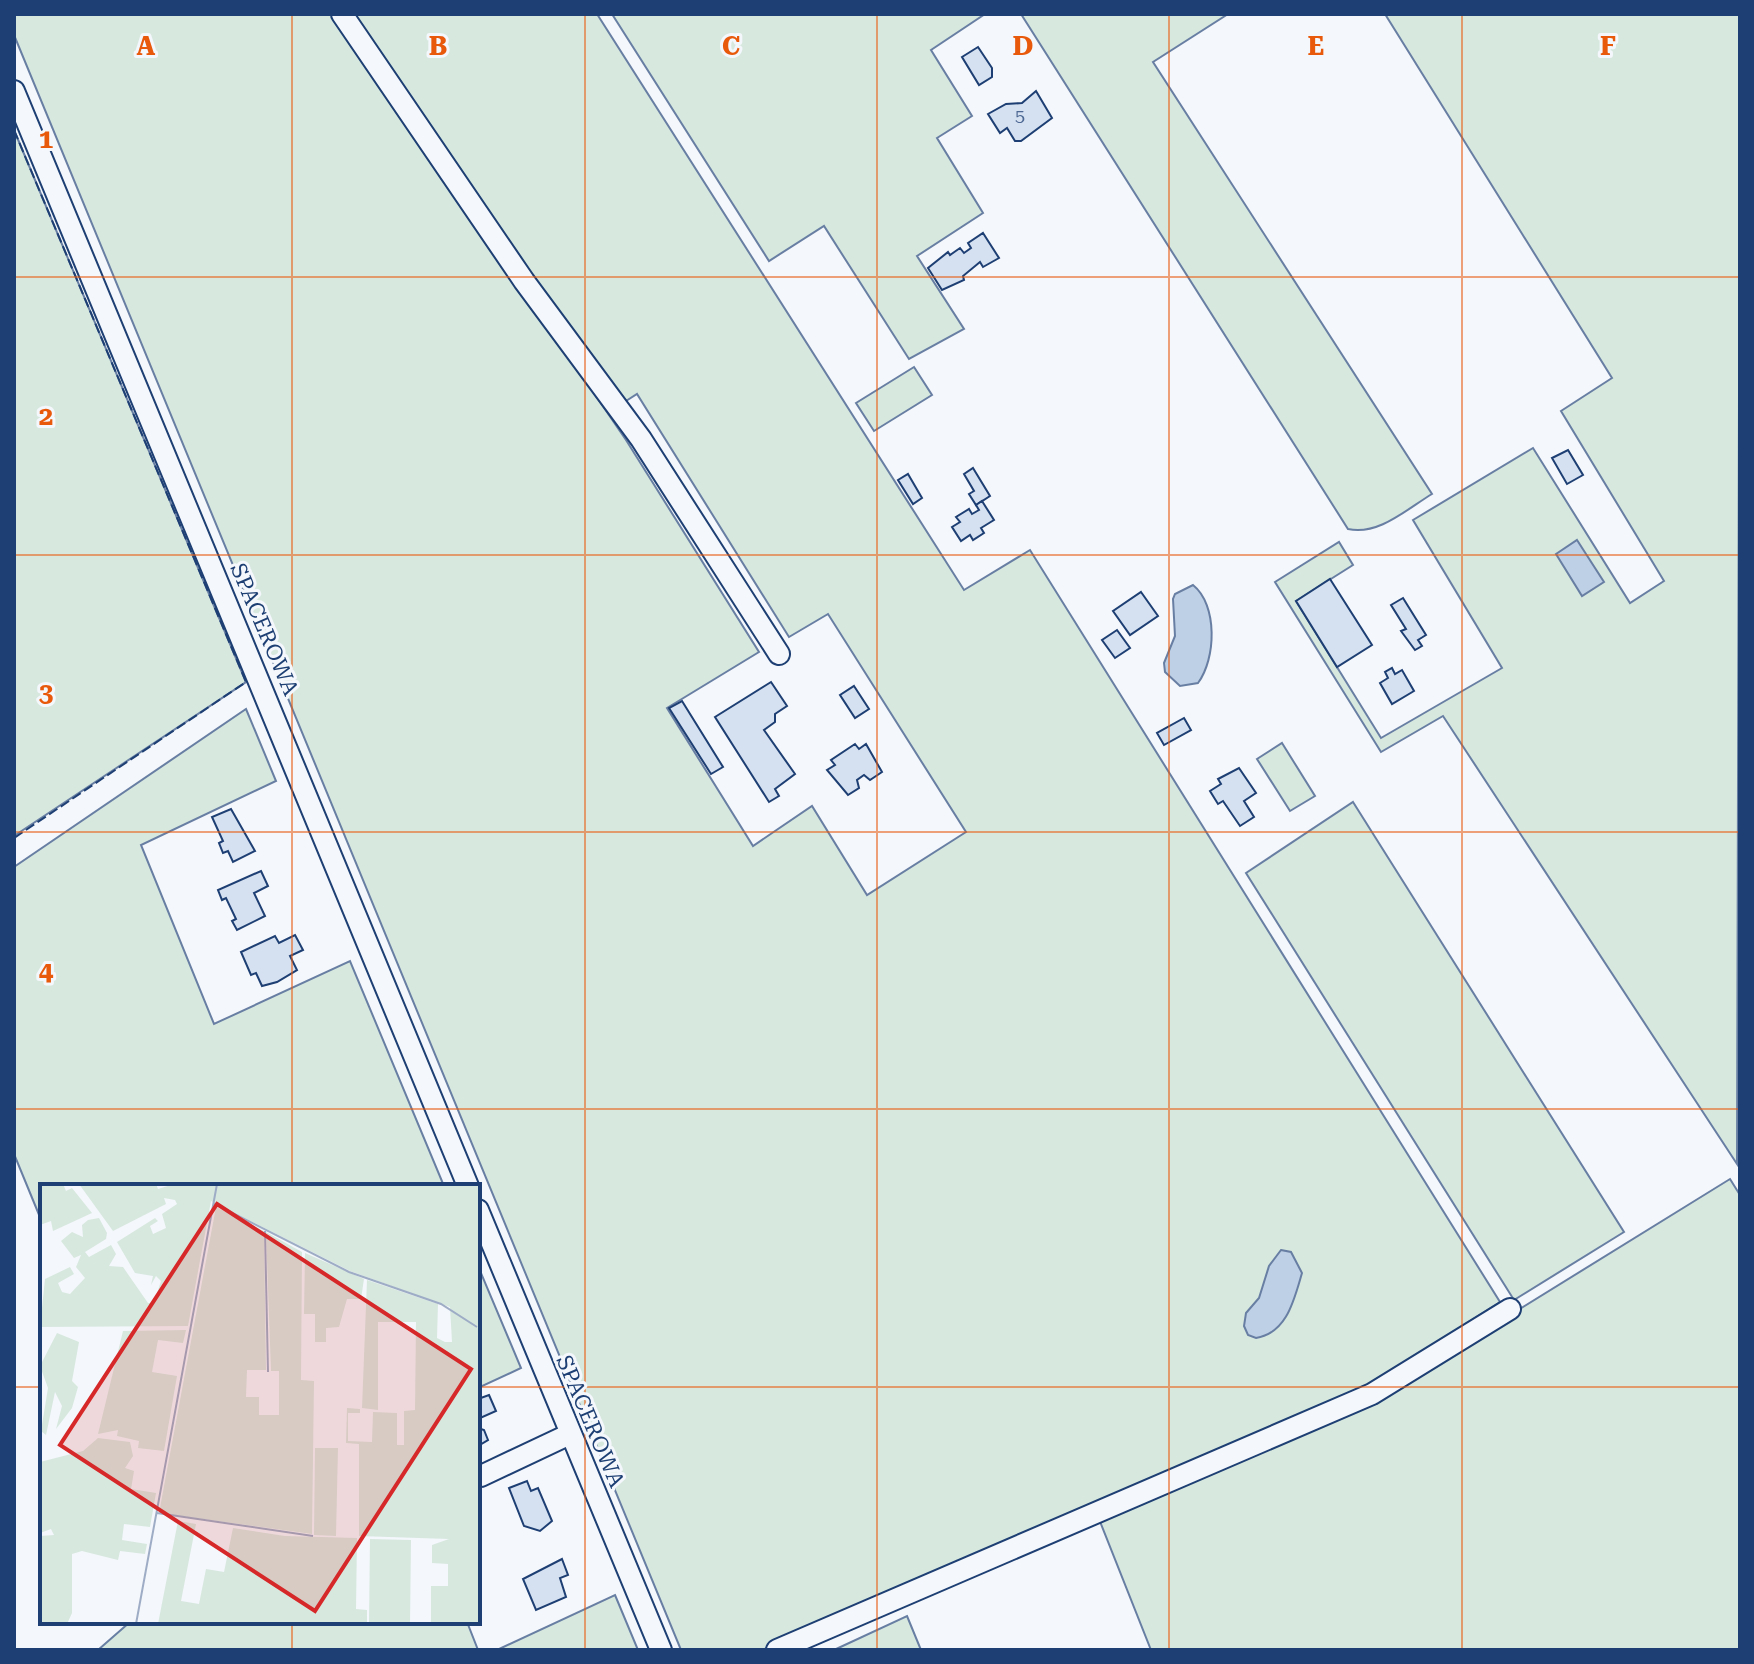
<svg xmlns="http://www.w3.org/2000/svg" width="1754" height="1664" viewBox="0 0 1754 1664" font-family="'Roboto Serif',serif">
	<style>
		.green { fill: #d7e8df; stroke: #687fa3; stroke-width: 2 }
		.water { fill: #bed0e5; stroke: #687fa3; stroke-width: 2 }
		.building { fill: #d5e0f0; stroke: #1d3f73; stroke-width: 2 }
		.lines { fill: none; stroke-linecap: round; stroke-linejoin: round }
		.minor-casing { stroke: #1d3f73; stroke-width: 24 }
		.minor { stroke: #f4f7fb; stroke-width: 20 }
		.fence { stroke: #1d3f73; stroke-width: 2; stroke-dasharray: 10 4; stroke-linecap: butt }
		.grid { fill: none; stroke: #e8590c; stroke-width: 2; stroke-opacity: 0.55 }
		.labels { text-anchor: middle; stroke-width: 6; stroke-linejoin: round; paint-order: stroke }
		.number-label { font-size: 18px; fill: #4b6792 }
		.street-label { font-size: 22px; fill: #1d3f73; stroke: #f4f7fb }
		.inset-road { fill: none; stroke: #9eadc5; stroke-width: 2 }
		.view { fill: #d62828; fill-opacity: 0.15; stroke: #d62828; stroke-width: 4 }
		.inset-edge { fill: none; stroke: #1d3f73; stroke-width: 4 }
		.grid-label { font-size: 26px; text-anchor: middle; font-weight: bold; fill: #e8590c; stroke: #f4f7fb; stroke-width: 6; stroke-linejoin: round; paint-order: stroke }
	</style>
	<rect width="100%" height="100%" fill="#f4f7fb"/>
	<g class="green">
		<path d="M335 14 626 440 759 652 667 708 753 846 812 806 867 895 966 832 828 614 789 637 637 394 626 401 554 307 352 14H597L964 590 1030 550 1500 1302 1370 1385 1150 1485 762 1650H681L14 35V15L23 14Z"/>
		<path d="M612 14H985L931 50 972 116 937 138 983 213 917 256 964 329 909 359 824 226 769 261Z"/>
		<path d="M1021 14H1228L1153 62 1432 494C1407 509 1378 536 1348 529Z"/>
		<path d="M1385 14H1740L1737 1164 1443 716 1381 752 1275 582 1339 542 1353 565 1296 601 1381 738 1502 668 1413 520 1533 448 1630 603 1664 581 1561 411 1612 378Z"/>
		<path d="M14 130 246 682 14 836Z"/>
		<path d="M914 367 932 395 874 431 856 403Z"/>
		<path d="M246 709 276 781 141 845 214 1024 350 961 444 1186H42V1222L14 1154V867Z"/>
		<path d="M1282 743 1315 796 1290 811 1257 759Z"/>
		<path d="M1353 802 1624 1232 1514 1300 1246 873Z"/>
		<path d="M1730 1179 1740 1195V1650H1151L1099 1519 1379 1396Z"/>
		<path d="M478 1266 521 1368 478 1388Z"/>
		<path d="M615 1595 638 1650H497Z"/>
		<path d="M907 1616 921 1650H834Z"/>
		<path d="M130 1622H467L478 1650H98Z"/>
	</g>
	<g class="water">
		<path d="M1577 540 1604 582 1582 596 1556 554Z"/>
		<path d="M1193 585C1218 605 1216 659 1198 683L1180 686 1165 672 1164 663 1175 636 1173 599 1175 594Z"/>
		<path d="M1281 1250 1291 1252 1302 1273C1294 1300 1287 1333 1256 1338L1248 1335 1244 1326 1246 1313 1259 1298 1269 1266Z"/>
	</g>
	<g class="building">
		<path d="M978 47 992 68V77L979 85 962 57Z"/>
		<path d="M1036 91 1052 118 1021 141H1015L1007 128 1000 133 988 114 1006 104 1022 103Z"/>
		<path d="M983 233 999 258 983 267 980 262 963 276 964 280 942 290 928 268 948 252 950 255 960 248 964 253 971 248 968 243Z"/>
		<path d="M1568 450 1583 475 1567 484 1552 458Z"/>
		<path d="M973 468 990 496 976 505 969 494 974 491 964 474Z"/>
		<path d="M908 474 922 498 913 504 898 480Z"/>
		<path d="M982 501 994 520 981 528 984 533 973 540 970 535 961 541 952 527 960 522 956 517 969 509 972 514 979 510 976 505Z"/>
		<path d="M1330 579 1372 645 1337 667 1296 601Z"/>
		<path d="M1141 592 1158 616 1130 635 1113 611Z"/>
		<path d="M1403 598 1426 635 1418 640 1422 646 1415 650 1401 631 1406 629 1391 605Z"/>
		<path d="M1117 630 1130 648 1115 658 1102 640Z"/>
		<path d="M1392 668 1395 674 1402 670 1414 691 1392 704 1380 683 1388 678 1385 672Z"/>
		<path d="M771 682 787 706 775 714V722L764 730 795 774 775 789 779 796 769 802 715 717Z"/>
		<path d="M854 686 869 709 855 718 840 695Z"/>
		<path d="M682 701 723 767 711 774 669 708Z"/>
		<path d="M1184 718 1191 730 1164 745 1157 733Z"/>
		<path d="M855 744 859 749 866 744 882 772 870 780 864 775 857 780 859 788 848 795 827 770 835 765 831 760Z"/>
		<path d="M1239 768 1256 793 1244 801 1254 817 1240 826 1223 801 1218 804 1210 791 1221 784 1218 779Z"/>
		<path d="M231 809 255 851 233 862 228 851 223 853 219 843 223 841 212 817Z"/>
		<path d="M261 871 268 886 254 893 265 916 237 930 232 921 236 919 226 898 222 900 218 890Z"/>
		<path d="M295 935 303 950 290 956 297 970 277 982 262 986 256 973 251 975 241 952 275 936 279 943Z"/>
		<path d="M489 1395 496 1411 478 1419V1399Z"/>
		<path d="M478 1428 484 1430 488 1440 478 1446Z"/>
		<path d="M527 1481 531 1491 538 1488 552 1521 540 1531 524 1526 509 1488Z"/>
		<path d="M562 1559 568 1575 560 1578 566 1597 536 1610 523 1579Z"/>
	</g>
	<g class="lines">
		<g class="minor-casing">
			<g id="minor">
				<path d="M342 14 524 281 641 439 779 654"/>
				<path d="M14 91 468 1186"/>
				<path d="M478 1210 661 1650"/>
				<path d="M481 1476 570 1434"/>
				<path d="M777 1650 1372 1394 1510 1309"/>
			</g>
		</g>
		<use href="#minor" class="minor"/>
		<path class="fence" d="M14 130 246 682 14 838"/>
	</g>
	<path class="grid" d="M292 14V1186M585 14V1650M877 14V1650M1169 14V1650M1462 14V1650M14 277H1740M14 555H1740M14 832H1740M14 1109H1740M14 1387H42M478 1387H1740M292 1622V1650"/>
	<g class="labels">
		<g class="number-label">
			<text x="1020" y="122">5</text>
		</g>
		<g class="street-label">
			<text transform="translate(265 629) rotate(67)" y="8">SPACEROWA</text>
			<text transform="translate(591 1421) rotate(67)" y="8">SPACEROWA</text>
		</g>
	</g>
	<g transform="translate(40 1184)">
		<rect width="440" height="440" fill="#f4f7fb"/>
		<path d="M0 0H23L26 7 32 4 52 29 13 47 11 37 0 41ZM39 0H116L118 5 134 0H440V440H391V402H408V380L392 379V361L409 355 319 352V260L306 259 307 224 320 225V229H308V257L332 258 333 228 357 229V261H364V227L375 226 376 138H338V226L322 224 327 96 398 120 397 154 405 158H412L410 123 310 87 171 17 148 142 0 143 5 95 30 83 34 90 18 99 22 108 30 110 45 94 36 83 41 71 34 74 21 57 32 48 43 53 42 41 48 36 59 34 67 49 66 55 45 68 49 73 71 61 76 70 69 82 83 83 108 119H114L121 97 116 92 111 101 113 92 95 89 77 58 115 34 118 37 110 42 113 50 126 44 122 30 137 20 135 16 124 14 126 20 73 47ZM176 23 224 47 226 186H207L206 213H219V231H239V187H231L226 48 262 68 261 196 274 197 272 350 119 329ZM265 69 324 95 321 115H307L299 143 286 144V158H275V130H264ZM146 146 143 159 118 156 112 188 137 192 124 267 98 264 99 257 77 252 78 246 58 250 83 147ZM17 149 39 158 32 197 38 203 32 224 16 245 22 222 15 208 6 251 1 247 8 204 0 182ZM58 254 90 258 93 272 85 284 94 287 91 305 116 309 110 343 84 340 82 356 107 360 105 370 80 367 78 376 42 367 32 370V429L27 440H0V352L14 351 11 345 0 349V278L43 267ZM275 264H298L296 352 274 351ZM138 337 156 340 141 417 159 420 166 385 184 388 193 344 245 352 317 354 316 425 327 426V440H118ZM330 355 371 356 370 440H329Z" fill="#d7e8df"/>
		<path class="inset-road" d="M173 19 309 88 401 120 437 143M225 47 228 188M117 329 273 352M96 440 177 0"/>
		<path class="view" d="M177 20 431 185 275 427 20 261Z"/>
		<rect width="440" height="440" class="inset-edge"/>
	</g>
	<g class="grid-label">
		<text x="146" y="55">A</text>
		<text x="438" y="55">B</text>
		<text x="731" y="55">C</text>
		<text x="1023" y="55">D</text>
		<text x="1316" y="55">E</text>
		<text x="1608" y="55">F</text>
		<text x="46" y="148">1</text>
		<text x="46" y="425">2</text>
		<text x="46" y="702">3</text>
		<text x="46" y="980">4</text>
	</g>
	<rect width="1754" height="1664" fill="none" stroke="#1d3f73" stroke-width="32"/>
</svg>
